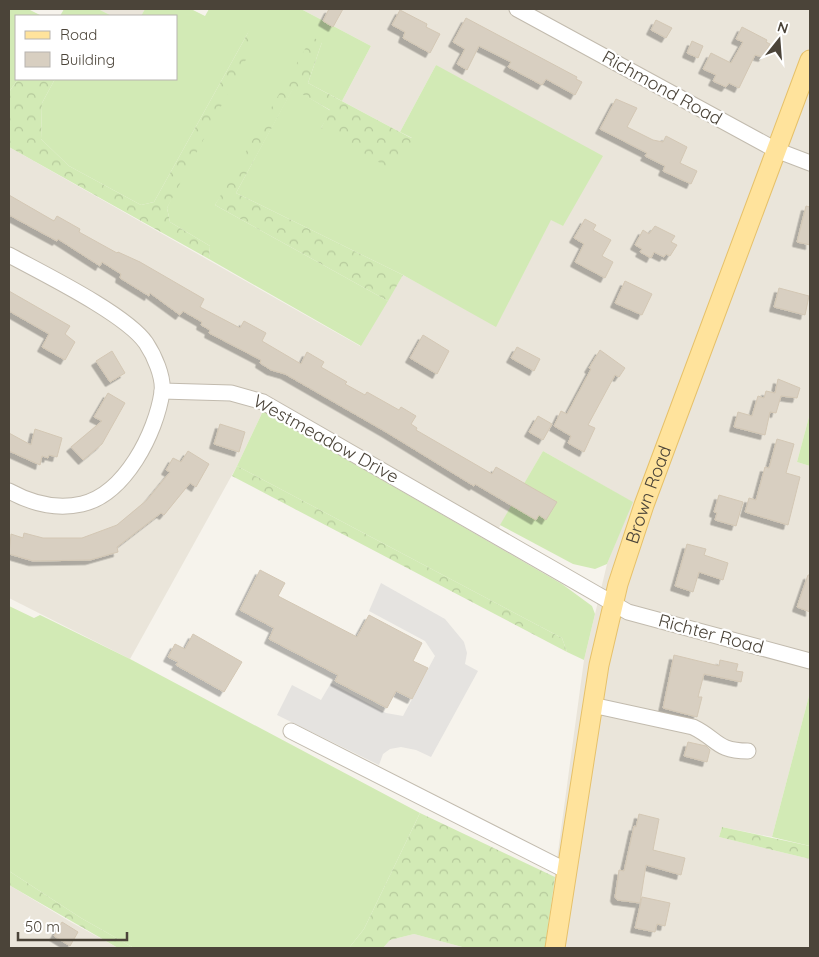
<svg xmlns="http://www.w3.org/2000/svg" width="819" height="957" viewBox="0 0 819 957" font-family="Quicksand,sans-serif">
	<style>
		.residential { fill: #eae5da }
		.grass { fill: #d2eab5 }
		.forest { fill: url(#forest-crowns) }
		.parking { fill: #e5e3e0 }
		.building { fill: #d8cfc1; stroke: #d3c7b4; filter: url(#shadow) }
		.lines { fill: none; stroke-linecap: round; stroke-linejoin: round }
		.minor-casing { stroke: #c2bbae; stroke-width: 17 }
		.major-casing { stroke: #e6c16a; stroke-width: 21 }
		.minor { stroke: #fff; stroke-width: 15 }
		.major { stroke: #ffe39c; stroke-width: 19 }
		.labels { text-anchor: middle; stroke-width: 4.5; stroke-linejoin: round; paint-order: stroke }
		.street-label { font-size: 18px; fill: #4b4439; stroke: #fff }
	</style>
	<defs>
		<pattern id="forest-crowns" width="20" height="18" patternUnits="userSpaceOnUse" patternTransform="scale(1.25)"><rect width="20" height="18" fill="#d2eab5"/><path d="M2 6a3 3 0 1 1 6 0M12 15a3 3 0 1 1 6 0" fill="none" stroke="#b6ca9c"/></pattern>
		<filter id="shadow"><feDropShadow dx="-4.5" dy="4.5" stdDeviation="0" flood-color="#0004"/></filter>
	</defs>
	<rect width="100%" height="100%" fill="#f6f3ec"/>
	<g class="residential">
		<path d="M98 9H145L141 16H112Z"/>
		<path d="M301 9H810V413L797 462 810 466V692L772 837 722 827 719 837 810 859V948H545L584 660 607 564 632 502 543 451 491 542 263 411 237 466 130 659 9 598V147L360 346 403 275 496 326 551 219 563 226 436 65 400 132 342 101 371 46Z"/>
		<path d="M9 885 69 921 118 948H9Z"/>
		<path d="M414 934 466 948H383L390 940Z"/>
	</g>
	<g class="grass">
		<path d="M9 9H28L42 16H16V79H18L9 92Z"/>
		<path d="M64 9H98L112 16H60Z"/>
		<path d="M145 9H191L205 16 209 9H301L371 46 342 101 308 83 322 42 215 205 388 301 361 346 209 259 210 246 170 222 167 208 249 31 154 202 141 205 69 166 41 139 42 103 55 79H176V16H141Z"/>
		<path d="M436 65 603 156 563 226 551 220 496 327 403 275 236 193 293 88 331 111 321 128 412 138 400 132Z"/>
		<path d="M263 411 562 584 592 606 595 614 584 660 567 652 562 638 237 466Z"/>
		<path d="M810 413V466L797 462Z"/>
		<path d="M543 451 633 502 607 564 595 569 573 564 500 525Z"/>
		<path d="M9 606 34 618 40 615 130 659 420 813 364 929 349 948H134L81 918 9 871Z"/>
		<path d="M810 692V846L772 837Z"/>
	</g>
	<g class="forest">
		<path d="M249 31 258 37 167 208 170 222 210 246 209 259 9 147V92L18 79H55L42 103 41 139 69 166 141 205 154 202Z"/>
		<path d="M312 37 322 42 308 83 413 139 392 170 321 128 330 110 293 89 236 193 403 275 388 301 215 205Z"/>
		<path d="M237 466 562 638 567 652 232 476Z"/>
		<path d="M420 813 555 877 545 948H466L414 934 390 940 383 948H349L364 929Z"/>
		<path d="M722 827 810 846V859L719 837Z"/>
		<path d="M9 871 81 918 134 948H118L9 885Z"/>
	</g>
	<path class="parking" d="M381 583 445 619 464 642 467 653 465 664 478 671 431 757 416 750 401 747 390 749 383 754 379 765 277 715 292 685 321 700 331 683 386 713 403 716 435 656 425 641 369 611Z"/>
	<g class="building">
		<path d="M329 9H343L333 27 323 21Z"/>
		<path d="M400 10 427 24 426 27 440 34 430 53 403 38 405 32 392 25Z"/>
		<path d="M466 18 577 77 576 79 582 82 575 95 546 79 542 85 508 67 511 62 479 46 467 70 457 64 465 49 453 42Z"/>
		<path d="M656 20 672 28 666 38 651 30Z"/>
		<path d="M742 27 767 40 766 42 770 44 763 57 755 55 739 88 729 83 726 87 713 81 716 75 703 69 711 53 731 63 743 42 736 39Z"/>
		<path d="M692 41 703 46 698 58 687 53Z"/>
		<path d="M616 99 637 108 627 127 653 140 663 142 666 136 687 147 680 163 697 171 691 184 663 171 665 166 645 156 647 153 600 129Z"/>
		<path d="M9 195 54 221 57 216 80 229 79 232 117 253 118 252 140 262 204 299 200 307 240 328 244 321 266 333 262 341 301 364 307 352 324 362 321 367 347 382 345 384 365 395 367 392 399 410 401 407 416 416 411 424 417 428 416 430 492 474 496 467 557 502 546 520 539 515 536 520 475 484 474 486 386 432 285 374 271 370 260 363 261 360 209 333 210 330 201 325 202 322 183 311 180 315 150 293 149 296 120 278 121 274 102 262 100 266 58 239 57 241 9 215Z"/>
		<path d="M806 206 810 207V245L797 242Z"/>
		<path d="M585 219 596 225 593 230 611 240 602 256 613 262 605 278 575 262 584 244 574 238Z"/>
		<path d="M655 226 675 236 671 242 677 245 670 256 666 254 664 257 654 252 651 258 640 252 642 249 635 245 643 230 649 234Z"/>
		<path d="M625 281 652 294 642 315 615 303Z"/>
		<path d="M779 288 809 296 805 315 774 307Z"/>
		<path d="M9 291 70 326 65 334 75 342 65 360 42 347 49 334 9 311Z"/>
		<path d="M423 335 449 351 437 374 410 358Z"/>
		<path d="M517 347 540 359 534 371 511 358Z"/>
		<path d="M600 350 625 368 619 377 615 375 588 425 595 428 584 452 568 443 571 436 554 426 561 411 567 414 591 369 589 368Z"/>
		<path d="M112 351 125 373 110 382 96 361Z"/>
		<path d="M778 379 800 388 797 398 781 396 776 413 770 412 765 435 734 427 738 412 752 416 758 396 764 398 766 391 775 393Z"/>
		<path d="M108 393 125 403 102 444 83 460 71 447 102 421 94 417Z"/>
		<path d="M538 416 552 424 543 440 529 432Z"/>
		<path d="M220 424 245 432 239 452 214 444Z"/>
		<path d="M35 429 62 438 57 457 49 455 48 458 42 456 40 465 9 451V433L31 445Z"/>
		<path d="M777 439 794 444 786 473 800 477 788 525 745 512 749 498 756 500 765 467 769 468Z"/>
		<path d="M188 451 209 464 196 487 190 483 164 515 161 513 117 547 118 552 90 560 33 561 9 554 11 534 23 538 24 533 43 538H82L117 525 147 500 170 472 166 470 173 458 181 462Z"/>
		<path d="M719 495 743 502 736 526 715 520 717 513 714 512Z"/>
		<path d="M687 544 706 549 704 555 728 563 723 580 699 572 693 592 675 586Z"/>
		<path d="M260 570 285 583 278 596 357 637 369 615 422 643 413 661 428 668 412 699 396 691 387 708 335 681 338 675 269 639 274 628 240 610Z"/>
		<path d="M808 575H810V612L797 607Z"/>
		<path d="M193 634 242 662 224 692 176 665 178 662 168 657 175 644 185 649Z"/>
		<path d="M674 655 719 666 720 660 738 664 736 671 743 672 741 682 704 674 698 697H702L697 717 663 708Z"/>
		<path d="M688 742 706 746 710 750 707 762 684 756Z"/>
		<path d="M639 814 659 819 653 850 685 858 681 875 646 865 640 903 617 900 615 897 619 870 624 871 634 826 636 827Z"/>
		<path d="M642 897 670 903 665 926 657 924 655 932 635 928Z"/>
		<path d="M62 922 78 932 70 946 54 936Z"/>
	</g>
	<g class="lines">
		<g class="minor-casing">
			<g id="minor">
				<path d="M517 9 776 150 810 163"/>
				<path d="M9 255C42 273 126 314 146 343 154 355 164 377 162 392 156 433 125 494 82 504 56 510 31 503 9 491"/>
				<path d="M162 391 231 393 263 402 628 612 810 661"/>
				<path d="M592 705 693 727C718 739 716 751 748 751"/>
				<path d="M291 731 567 871"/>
			</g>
		</g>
		<g class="major-casing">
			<g id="major">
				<path id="s1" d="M555 948 599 665 618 584 644 505 810 60"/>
			</g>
		</g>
		<use href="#minor" class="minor"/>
		<use href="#major" class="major"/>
	</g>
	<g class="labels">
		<g class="street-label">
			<text transform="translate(662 88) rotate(29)" y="6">Richmond Road</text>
			<text transform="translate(326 439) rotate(29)" y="6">Westmeadow Drive</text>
			<text dy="6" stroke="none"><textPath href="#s1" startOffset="464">Brown Road</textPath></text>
			<text transform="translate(711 634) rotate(15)" y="6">Richter Road</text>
		</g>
	</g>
	<rect width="819" height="957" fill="none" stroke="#4b4439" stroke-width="20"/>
	<rect x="15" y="15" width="162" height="65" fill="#ffffff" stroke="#b7b4b0"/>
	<rect x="25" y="31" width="25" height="8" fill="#ffe39c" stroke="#b7b4b0"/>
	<text x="60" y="40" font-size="15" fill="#4b4439">Road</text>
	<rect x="25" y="52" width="25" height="15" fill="#d8cfc1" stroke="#b7b4b0"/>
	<text x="60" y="65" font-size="15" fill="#4b4439">Building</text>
	<g transform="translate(779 40) rotate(17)" stroke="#ffffff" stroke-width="4" paint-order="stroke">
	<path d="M0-4L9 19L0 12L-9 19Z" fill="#4b4439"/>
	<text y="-8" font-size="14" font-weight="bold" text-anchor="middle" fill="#4b4439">N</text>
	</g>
	<path d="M18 932v8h109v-8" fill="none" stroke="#4b4439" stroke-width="2.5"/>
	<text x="25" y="932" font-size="15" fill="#4b4439" stroke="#ffffff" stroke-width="4" paint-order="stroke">50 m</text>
</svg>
